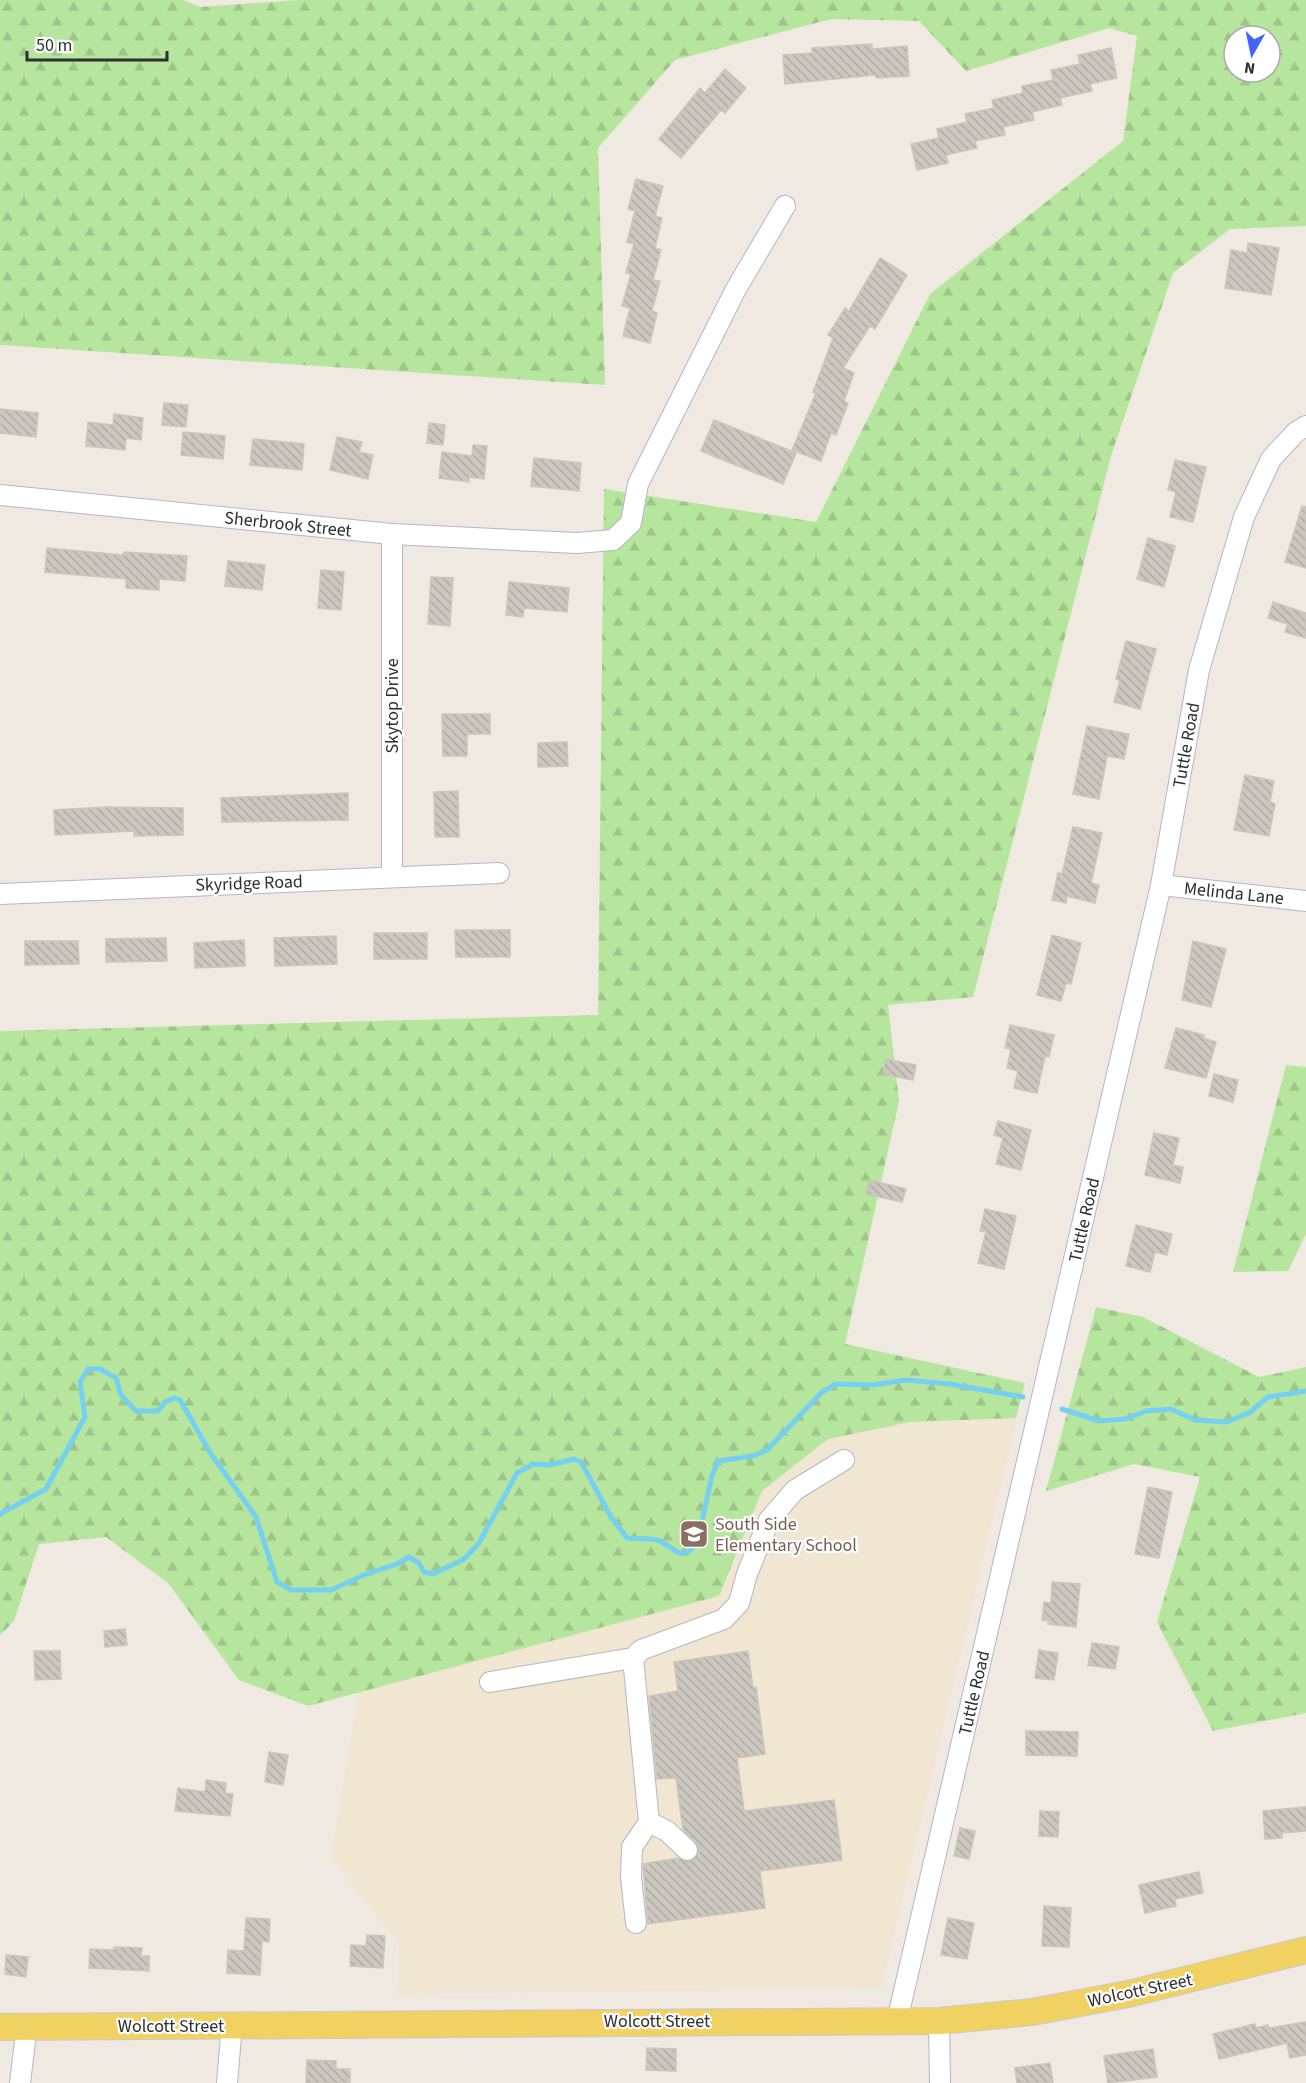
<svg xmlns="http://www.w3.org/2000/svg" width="1306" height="2083" viewBox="0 0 1306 2083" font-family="'Source Sans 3',sans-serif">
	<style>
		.education { fill: #f0e6d1 }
		.forest { fill: url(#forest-firs); fill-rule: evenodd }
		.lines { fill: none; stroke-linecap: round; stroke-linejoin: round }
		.stream { stroke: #75cff0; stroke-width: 5 }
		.building { fill: url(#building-back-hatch); stroke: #cbc5ba; stroke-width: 1.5 }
		.minor-casing { stroke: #b4b7c1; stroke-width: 22 }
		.major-casing { stroke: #c9c9c9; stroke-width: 28 }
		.minor { stroke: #fff; stroke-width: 20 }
		.major { stroke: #f2d163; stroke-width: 26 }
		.labels { text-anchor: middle; stroke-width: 4.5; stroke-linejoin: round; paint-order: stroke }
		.street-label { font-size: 18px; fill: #2e2e2e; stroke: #fff }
		.education-label { font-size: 18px; fill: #785e54; stroke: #fff; text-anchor: start }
	</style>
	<defs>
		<pattern id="forest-firs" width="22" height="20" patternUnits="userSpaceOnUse" patternTransform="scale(1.5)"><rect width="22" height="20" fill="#b6e59e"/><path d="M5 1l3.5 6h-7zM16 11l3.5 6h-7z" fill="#9dc588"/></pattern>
		<pattern id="building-back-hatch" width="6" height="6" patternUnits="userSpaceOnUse" patternTransform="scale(1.5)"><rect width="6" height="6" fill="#cbc7bf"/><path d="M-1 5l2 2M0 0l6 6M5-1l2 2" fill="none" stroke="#afaba4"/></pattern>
	</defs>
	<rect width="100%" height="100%" fill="#efe9e1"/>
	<path class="education" d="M520 1062 899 1101 845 1344 1025 1383 881 1988 398 1994 399 1944 331 1856 366 1650Z"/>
	<g class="forest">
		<path d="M0 0H183L200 7 299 0H1306V226L1230 229 1173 273 1111 456 973 997 888 1005 899 1101 845 1344 1025 1383 1016 1418 910 1422 828 1439 762 1491 719 1596 308 1706 239 1680 168 1583 106 1537 39 1544 14 1621 0 1635V1031L598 1015 604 489 816 522 930 294 1123 141 1137 36 1109 28 966 71 919 21 831 19 675 60 598 148 605 385 0 345ZM1234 36H1270V72H1234Z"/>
		<path d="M1286 1065 1306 1067V1234L1288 1271 1233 1272Z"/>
		<path d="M1096 1307 1143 1317 1259 1377 1306 1367V1713L1213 1731 1157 1622 1200 1477 1134 1464 1046 1491Z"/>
	</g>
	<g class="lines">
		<g class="stream">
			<path d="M1062 1409 1099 1421 1125 1419 1146 1411 1171 1409 1195 1420 1226 1422 1249 1413 1268 1397 1306 1391"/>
			<path d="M0 1514 46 1489 85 1417 80 1382 88 1369H100L116 1378 121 1395 136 1411H158L165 1402 174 1398 180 1400 211 1454 256 1517 277 1582 291 1590H331L364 1575 397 1564 409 1557 419 1563 424 1572 433 1574 464 1559 479 1543 517 1473 533 1464 550 1465 574 1459 581 1462 611 1517 627 1538C636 1539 648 1538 657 1540 672 1544 680 1566 697 1543L712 1476 718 1461 753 1456 767 1450 822 1392 837 1384 872 1385 906 1380 950 1384 1023 1397"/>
		</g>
	</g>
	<g class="building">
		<path d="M872 44V49L907 46 909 76 877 78 875 75 785 84 783 55 812 53V48Z"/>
		<path d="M1111 48 1117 78 1090 84 1092 91 1060 98 1062 105 1032 112 1034 120 1003 127 1005 135 975 141 977 148 946 155 948 163 917 170 911 144 939 138 937 129 967 122 965 114 994 108 992 100 1023 93 1022 86 1053 80 1051 70 1080 64 1078 55Z"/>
		<path d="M725 69 746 88 725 113 721 110 681 158 659 139 700 88 705 93Z"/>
		<path d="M636 179 663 186 655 216 662 218 655 248 661 250 653 280 660 281 652 311 657 313 650 343 623 336 630 308 622 306 631 274 626 273 634 244 627 242 635 211 628 209Z"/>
		<path d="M1248 243 1279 248 1271 295 1225 288 1231 250 1247 253Z"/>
		<path d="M880 258 907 275 875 329 870 326 843 368 854 373 844 401 848 403 836 435 831 433 821 461 792 450 816 393 813 392 833 338 828 335 845 308 849 311Z"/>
		<path d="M164 403 188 405 186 427 162 425Z"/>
		<path d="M0 409 38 413 36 437 0 433Z"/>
		<path d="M114 414 143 418 141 440 126 438 125 450 86 446 88 422 113 425Z"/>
		<path d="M714 420 796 453 783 484 701 451Z"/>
		<path d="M429 423 445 425 443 445 427 443Z"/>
		<path d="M183 432 225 436 223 459 181 455Z"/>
		<path d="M337 437 362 442 359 452 373 455 368 479 330 470Z"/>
		<path d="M253 439 304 444 302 470 250 465Z"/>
		<path d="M473 445 487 446 484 479 469 477V482L439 478 442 452 472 456Z"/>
		<path d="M534 458 581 463 579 491 531 486Z"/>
		<path d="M1175 460 1206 467 1193 522 1170 517 1176 492 1168 490Z"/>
		<path d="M1302 506 1306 507V568L1285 562Z"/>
		<path d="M1148 538 1175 546 1164 587 1137 579Z"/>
		<path d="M47 548 123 555 124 552 187 556 185 581 159 579V590L126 588V579L45 572Z"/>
		<path d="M228 561 265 565 262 590 225 586Z"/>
		<path d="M321 570 344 572 341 610 318 608Z"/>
		<path d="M431 577 453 578 450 626 428 624Z"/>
		<path d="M509 582 569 588 567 612 524 608 523 617 506 615Z"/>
		<path d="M1273 602 1306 613V638L1285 632 1288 624 1268 618Z"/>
		<path d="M1126 641 1156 649 1140 709 1114 702 1120 680 1116 679Z"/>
		<path d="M442 714H490V734H467V756H443Z"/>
		<path d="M1087 726 1129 734 1124 759 1107 756 1099 799 1073 794Z"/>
		<path d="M567 742 568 766 538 767V743Z"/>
		<path d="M1245 775 1274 781 1270 802 1275 804 1269 836 1234 830Z"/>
		<path d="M458 791 459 837H435L434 792Z"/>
		<path d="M348 793V820L222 822 221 798Z"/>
		<path d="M107 807 183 808V835L134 836V831L55 835 54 810Z"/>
		<path d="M1073 827 1102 833 1091 883 1099 885 1095 903 1067 896 1066 903 1052 900 1058 873 1062 874Z"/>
		<path d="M455 930H510V957H456Z"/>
		<rect x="374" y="933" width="53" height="26"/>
		<path d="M1052 935 1081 943 1071 984 1066 983 1061 1001 1037 995Z"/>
		<path d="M336 936 337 964 275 966 274 938Z"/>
		<path d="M166 938 167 961 106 962V939Z"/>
		<path d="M244 940 245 966 195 968 194 943Z"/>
		<path d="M25 941H78L79 964 25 965Z"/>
		<path d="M1193 941 1226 949 1211 1007 1182 1000Z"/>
		<path d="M1010 1025 1054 1035 1049 1057 1045 1056 1037 1093 1014 1088 1018 1071 1007 1068 1011 1049 1005 1048Z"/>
		<path d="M1176 1028 1204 1035 1203 1038 1216 1042 1206 1078 1165 1068Z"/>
		<path d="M886 1059 916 1065 913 1080 883 1074Z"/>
		<path d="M1214 1074 1238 1080 1233 1102 1209 1096Z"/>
		<path d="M998 1121 1031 1130 1021 1170 996 1164 1003 1138 994 1135Z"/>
		<path d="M1154 1133 1179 1138 1173 1165 1183 1167 1180 1183 1145 1175Z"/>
		<path d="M870 1180 906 1189 902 1202 866 1194Z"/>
		<path d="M985 1209 1016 1216 1004 1269 978 1263 986 1232 980 1231Z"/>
		<path d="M1136 1225 1172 1234 1167 1255 1155 1252 1150 1272 1126 1266Z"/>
		<path d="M1148 1487 1172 1492 1159 1558 1135 1554Z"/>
		<path d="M1052 1582 1080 1584 1076 1627 1048 1624V1621L1042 1620 1044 1602 1051 1603Z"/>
		<path d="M125 1629 127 1645 105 1647 104 1631Z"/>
		<path d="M1092 1643 1119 1647 1115 1669 1088 1665Z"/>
		<path d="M1039 1650 1058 1653 1054 1680 1035 1678Z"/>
		<path d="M34 1651H60L61 1679 35 1680Z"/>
		<path d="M748 1651 753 1688 756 1687 765 1754 737 1758 744 1811 834 1800 842 1860 760 1871 765 1908 648 1924 643 1864 679 1858 690 1862 699 1852 696 1842 683 1830 676 1778 657 1779 649 1696 678 1691 674 1662Z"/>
		<path d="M1026 1731 1078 1732 1077 1756 1026 1755Z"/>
		<path d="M269 1752 288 1755 283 1785 265 1782Z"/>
		<path d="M206 1780 226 1783 225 1793 233 1794 230 1816 175 1811 178 1788 205 1792Z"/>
		<path d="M1306 1807V1831L1282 1833V1838L1265 1839 1263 1811Z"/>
		<path d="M1040 1811 1059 1812 1058 1837 1039 1836Z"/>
		<path d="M960 1828 975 1831 969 1859 954 1856Z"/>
		<path d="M1199 1872 1203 1893 1175 1899 1176 1906 1145 1913 1139 1885Z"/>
		<path d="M1044 1906 1071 1908 1069 1947 1042 1946Z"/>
		<path d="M246 1918 270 1919 269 1942 262 1941 260 1975 227 1973 228 1950 244 1951Z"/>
		<path d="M948 1918 974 1923 967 1959 941 1955Z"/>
		<path d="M367 1935 385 1936 383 1968 350 1966 351 1945 366 1946Z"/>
		<path d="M114 1947 142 1948 141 1956H149V1971L89 1968 90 1949 114 1950Z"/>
		<path d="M6 1955 28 1957 26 1977 5 1974Z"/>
		<path d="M1306 2022V2055L1290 2058 1287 2043 1219 2059 1213 2034 1255 2024 1256 2028 1268 2025 1269 2028Z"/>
		<path d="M647 2048 676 2049V2071L646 2070Z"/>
		<path d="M1153 2049 1157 2077 1108 2083 1104 2056Z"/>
		<path d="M307 2060 336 2061V2069H350V2083H306Z"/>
		<path d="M1050 2063 1053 2083H1017L1015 2068Z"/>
	</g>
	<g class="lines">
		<g class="minor-casing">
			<g id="minor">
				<path d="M0 495 392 534 577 543 613 540 631 523 638 484 736 289 785 206"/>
				<path d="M392 877V534"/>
				<path d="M1161 885 1306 901"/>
				<path d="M0 894 499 873"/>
				<path d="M633 1658 649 1822 632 1847 631 1877 636 1923"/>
				<path d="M490 1682 633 1658 641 1650 724 1619 739 1603 747 1574 769 1520 795 1490 844 1460"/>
				<path d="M649 1822 667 1831 687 1850"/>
				<path d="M897 2021 1161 885 1199 670 1244 517 1271 459 1296 432 1306 426"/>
				<path d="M939 2021 940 2083"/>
				<path d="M20 2083 27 2025"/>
				<path d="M227 2083 232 2025"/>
			</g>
		</g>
		<g class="major-casing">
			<path id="major" d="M0 2027 939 2021 1032 2012 1128 1994 1306 1950"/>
		</g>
		<use href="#minor" class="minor"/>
		<use href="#major" class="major"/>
	</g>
	<defs>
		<g id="school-square" transform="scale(1.5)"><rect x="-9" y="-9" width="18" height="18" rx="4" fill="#8d6e63" stroke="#fff"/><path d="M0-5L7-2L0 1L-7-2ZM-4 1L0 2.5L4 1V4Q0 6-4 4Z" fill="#fff"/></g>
	</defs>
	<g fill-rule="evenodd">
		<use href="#school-square" x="694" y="1534"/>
	</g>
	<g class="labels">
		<g class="street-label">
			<text transform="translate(288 524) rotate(6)" y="6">Sherbrook Street</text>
			<text transform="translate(392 706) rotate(-90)" y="6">Skytop Drive</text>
			<text transform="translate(1186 745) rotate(-80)" y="6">Tuttle Road</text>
			<text transform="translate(249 883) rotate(-2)" y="6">Skyridge Road</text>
			<text transform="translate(1234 893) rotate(6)" y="6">Melinda Lane</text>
			<text transform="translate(1084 1220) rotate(-77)" y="6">Tuttle Road</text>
			<text transform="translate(974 1693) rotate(-77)" y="6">Tuttle Road</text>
			<text transform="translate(1140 1990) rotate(-12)" y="6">Wolcott Street</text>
			<text x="657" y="2027">Wolcott Street</text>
			<text x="171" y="2032">Wolcott Street</text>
		</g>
		<g class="education-label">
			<text x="715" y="1530">South Side<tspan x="715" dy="21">Elementary School</tspan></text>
		</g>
	</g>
	<g transform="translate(1252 54) rotate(189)"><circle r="28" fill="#ffffff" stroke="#ababab" stroke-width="1.5"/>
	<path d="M0-4.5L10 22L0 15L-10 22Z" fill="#4264fb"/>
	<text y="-9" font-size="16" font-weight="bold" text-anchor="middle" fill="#2e2e2e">N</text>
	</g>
	<path d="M27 51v9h140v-9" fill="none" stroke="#2e2e2e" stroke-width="3"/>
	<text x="36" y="51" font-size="18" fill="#2e2e2e" stroke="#ffffff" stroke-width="4.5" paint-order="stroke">50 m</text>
</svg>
